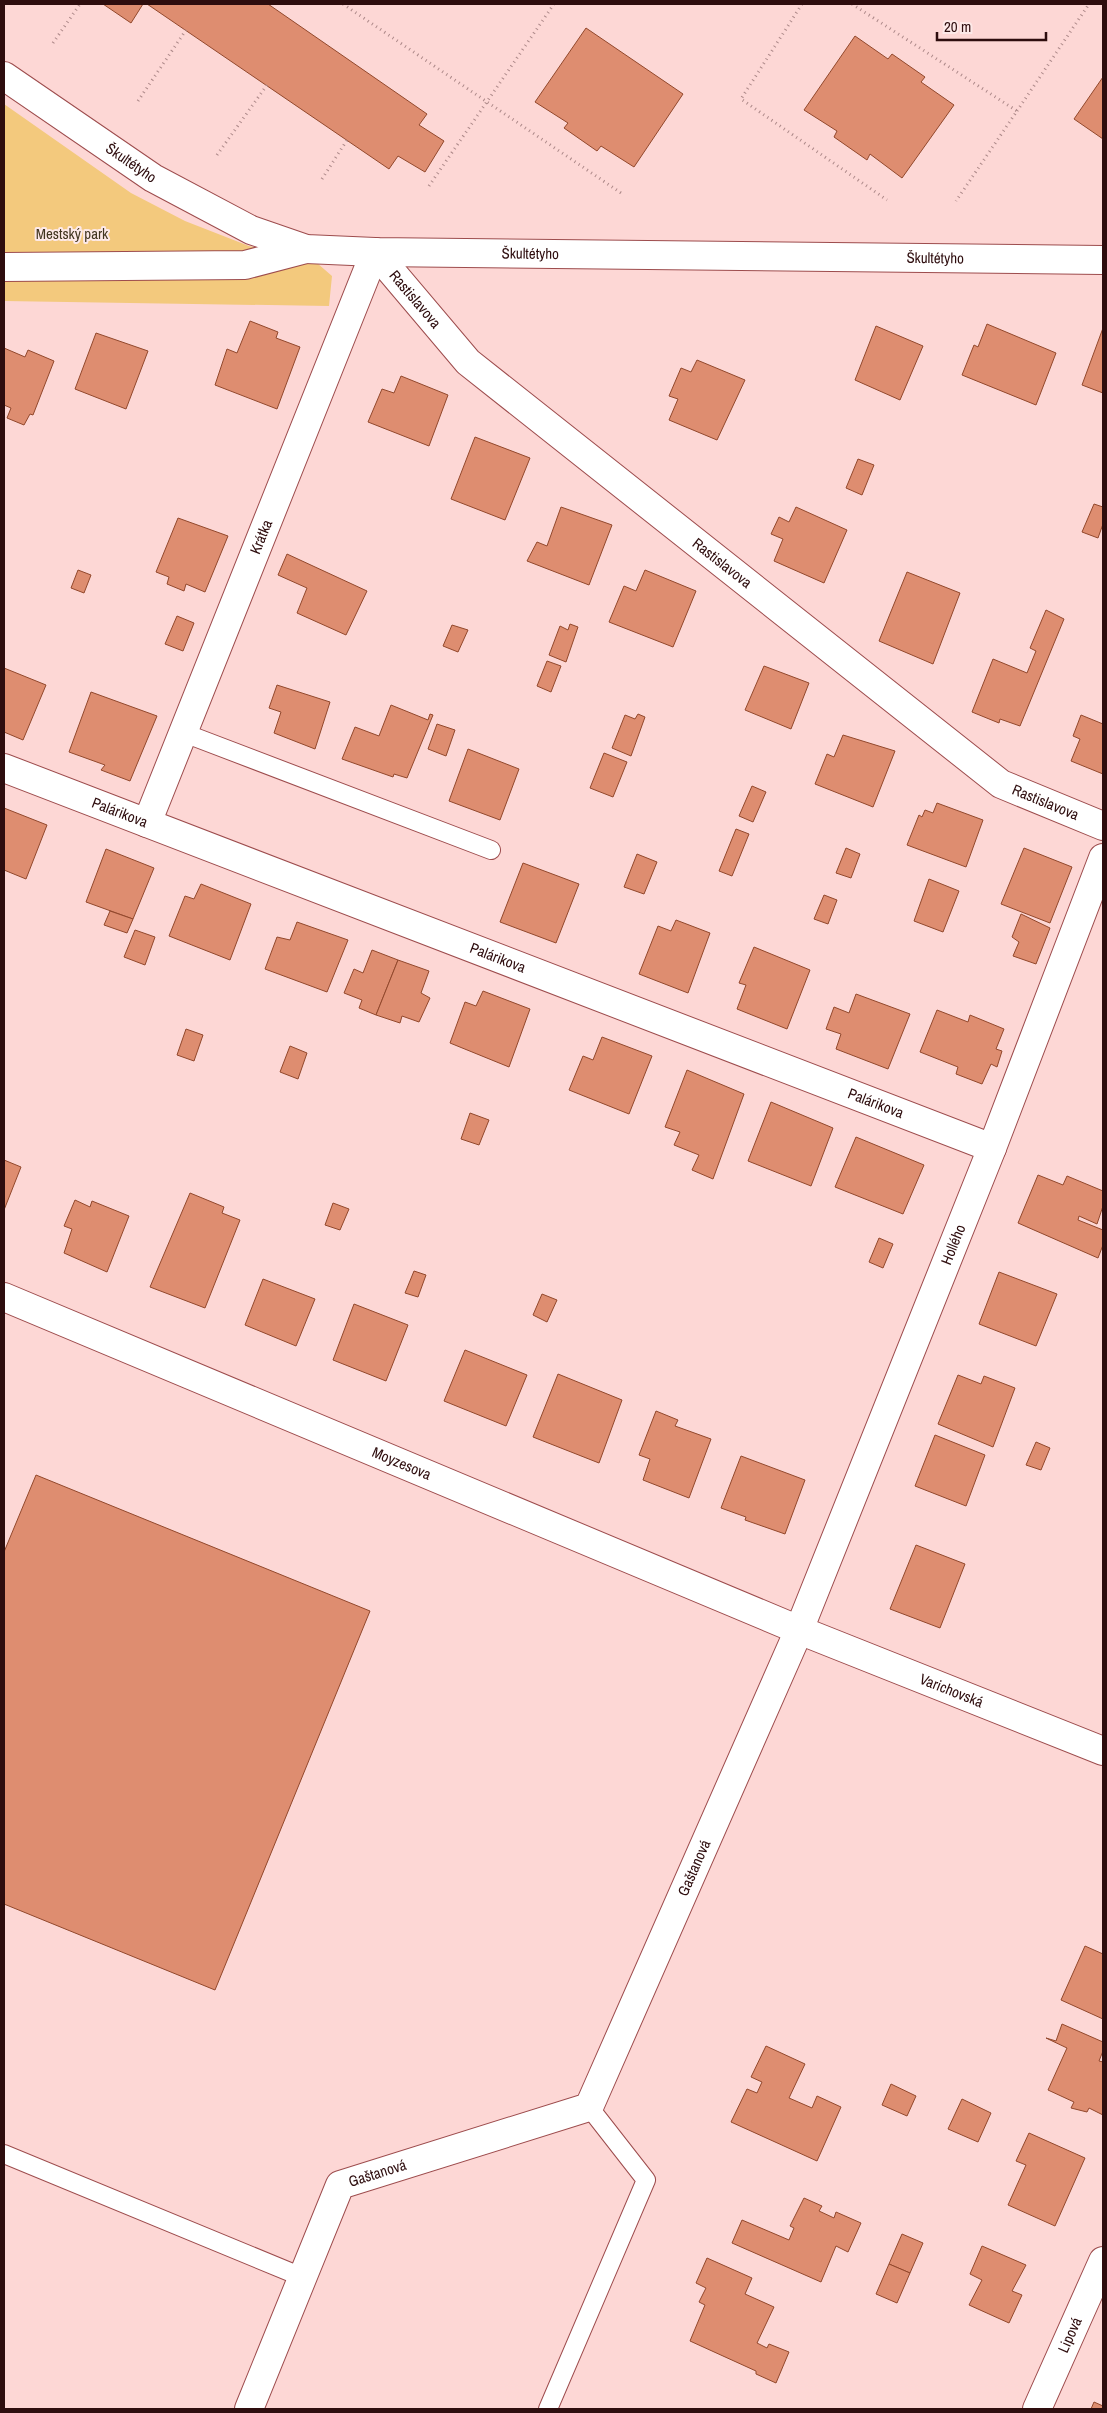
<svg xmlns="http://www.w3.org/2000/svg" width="1107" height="2413" viewBox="0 0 1107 2413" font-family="'Archivo Narrow',sans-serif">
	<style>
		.green { fill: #f3c97d }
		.building { fill: #de8d70; stroke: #92482c }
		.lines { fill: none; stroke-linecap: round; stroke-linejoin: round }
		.service-casing { stroke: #9d4c4d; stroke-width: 20 }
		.minor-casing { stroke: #9d4c4d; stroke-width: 30 }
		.path { stroke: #ad8989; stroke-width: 3; stroke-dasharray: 1 4; stroke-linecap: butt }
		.service { stroke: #fff; stroke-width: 18 }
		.minor { stroke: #fff; stroke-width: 28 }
		.labels { text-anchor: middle; stroke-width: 4; stroke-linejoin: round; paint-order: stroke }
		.street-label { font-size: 15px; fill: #2e0d0e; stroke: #fde9e8 }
		.park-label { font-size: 15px; fill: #41341f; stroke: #fde9e8 }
	</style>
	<rect width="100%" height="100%" fill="#fdd7d5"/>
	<path class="green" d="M4 104 131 193 185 221 249 246 317 263 332 276 329 306 4 301Z"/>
	<g class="building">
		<path d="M103 4H143L131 23Z"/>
		<path d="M147 4H268L427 114 419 125 444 141 425 172 398 156 389 169Z"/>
		<path d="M586 28 683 94 634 167 601 146 597 151 564 128 568 123 535 102Z"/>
		<path d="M855 36 888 59 892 54 925 77 921 82 954 105 902 178 870 154 867 160 834 137 837 131 804 110Z"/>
		<path d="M1103 77V139L1074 119Z"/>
		<path d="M250 321 278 332 276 338 300 347 277 409 215 385 227 349 237 353Z"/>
		<path d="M987 324 1056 353 1036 405 962 375 974 345 978 347Z"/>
		<path d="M876 326 923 346 900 400 855 380Z"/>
		<path d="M1103 328V393L1082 385Z"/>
		<path d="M96 333 148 351 126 409 75 389Z"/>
		<path d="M4 348 25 357 28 350 54 361 33 415 30 414 24 425 7 418 11 408 4 405Z"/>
		<path d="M697 360 745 380 717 440 669 420 678 399 669 396 681 368 691 372Z"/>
		<path d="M401 376 448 395 429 446 368 422 382 389 394 393Z"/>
		<path d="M475 437 530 458 505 520 451 499Z"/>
		<path d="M858 459 874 465 862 495 846 488Z"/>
		<path d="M1094 504 1103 507V524L1098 538 1082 532Z"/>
		<path d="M561 507 612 525 589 585 527 561 537 542 547 546Z"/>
		<path d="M796 507 847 530 824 583 774 561 783 539 771 534 779 517 789 522Z"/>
		<path d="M178 518 228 536 205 592 186 584 184 591 167 584 169 577 156 572Z"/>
		<path d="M287 554 367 591 346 635 297 613 307 588 278 575Z"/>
		<path d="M78 570 91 575 84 593 71 588Z"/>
		<path d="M645 570 696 591 673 647 609 622 624 586 636 591Z"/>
		<path d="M907 572 960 593 933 664 879 641Z"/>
		<path d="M1046 610 1064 619 1020 726 1000 719 999 723 972 712 993 659 1027 673 1036 651 1030 648Z"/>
		<path d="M177 616 194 623 183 651 165 644Z"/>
		<path d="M570 624 578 627 566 662 549 655 560 626 568 630Z"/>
		<path d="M452 625 468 630 458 652 443 646Z"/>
		<path d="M547 661 561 666 551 692 537 686Z"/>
		<path d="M764 666 809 683 791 729 745 710Z"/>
		<path d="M4 668 46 685 23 740 4 732Z"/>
		<path d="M277 685 330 702 315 749 274 733 281 712 269 708Z"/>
		<path d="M91 692 157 716 130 781 101 770 105 765 69 752Z"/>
		<path d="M391 705 428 720 430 714 433 715 407 778 394 774 393 777 342 759 355 727 379 736Z"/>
		<path d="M638 714 645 717 631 756 612 748 625 715 635 719Z"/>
		<path d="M1081 715 1103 724V774L1071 761 1080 739 1073 736Z"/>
		<path d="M437 724 455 730 446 756 428 749Z"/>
		<path d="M843 735 895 751 873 807 815 784 827 754 834 757Z"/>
		<path d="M468 749 519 769 500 820 449 801Z"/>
		<path d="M604 753 627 762 613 797 590 788Z"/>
		<path d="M752 786 766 792 753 822 739 816Z"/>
		<path d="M937 803 983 820 966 867 907 845 919 815 922 817 925 810 933 813Z"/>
		<path d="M4 808 47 825 26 879 4 870Z"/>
		<path d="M736 829 749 834 732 876 719 871Z"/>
		<path d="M846 848 860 854 851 878 836 873Z"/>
		<path d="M1024 848 1072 867 1050 923 1001 904Z"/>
		<path d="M106 849 154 868 133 919 86 902Z"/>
		<path d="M637 854 657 862 644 894 624 887Z"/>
		<path d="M523 863 579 884 556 943 500 922Z"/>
		<path d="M929 879 959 891 943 932 914 921Z"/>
		<path d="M201 884 251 904 230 960 169 936 185 896 194 899Z"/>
		<path d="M824 895 837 900 828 924 814 919Z"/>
		<path d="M110 911 133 919 127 933 104 925Z"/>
		<path d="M1021 914 1050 928 1036 964 1013 956 1019 942 1012 937Z"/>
		<path d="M676 920 710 933 688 993 639 974 658 926 671 931Z"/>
		<path d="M297 922 348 940 327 992 265 969 277 937 290 940Z"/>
		<path d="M135 930 155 937 145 965 124 957Z"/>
		<path d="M754 947 810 970 787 1029 737 1009 746 985 739 983Z"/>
		<path d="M372 950 398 960 376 1015 359 1008 362 1000 344 993 354 969 363 973Z"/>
		<path d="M398 960 429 971 421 993 430 998 419 1022 402 1016 400 1023 376 1015Z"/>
		<path d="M483 991 530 1009 509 1067 450 1043 465 1002 476 1006Z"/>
		<path d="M856 994 910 1014 888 1069 836 1049 841 1034 826 1029 834 1007 849 1013Z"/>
		<path d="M937 1010 968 1022 970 1015 1004 1029 996 1049 1002 1051 997 1067 991 1064 982 1084 956 1074 958 1067 920 1052Z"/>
		<path d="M186 1029 203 1035 194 1061 177 1055Z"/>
		<path d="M602 1037 652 1056 629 1114 569 1090 583 1056 593 1060Z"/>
		<path d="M290 1046 307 1053 298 1079 280 1072Z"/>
		<path d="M687 1070 744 1094 713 1179 692 1170 699 1155 674 1145 680 1132 665 1127Z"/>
		<path d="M771 1102 833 1128 811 1186 748 1161Z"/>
		<path d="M470 1113 489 1120 479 1145 461 1139Z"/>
		<path d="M856 1137 924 1165 903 1214 835 1187Z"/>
		<path d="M4 1160 21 1167 4 1210Z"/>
		<path d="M1038 1175 1063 1185 1067 1176 1103 1191V1206L1097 1224 1079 1216 1078 1220 1103 1230V1245L1098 1258 1018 1223Z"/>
		<path d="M190 1193 224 1207 222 1213 240 1220 205 1308 150 1287Z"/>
		<path d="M75 1200 90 1207 92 1201 129 1216 107 1272 64 1253 72 1229 64 1226Z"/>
		<path d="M333 1203 349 1209 340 1230 325 1225Z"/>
		<path d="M879 1238 893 1244 883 1268 869 1262Z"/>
		<path d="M414 1271 426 1275 418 1297 405 1293Z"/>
		<path d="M999 1272 1057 1294 1036 1346 979 1324Z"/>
		<path d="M263 1279 315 1299 296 1346 245 1325Z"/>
		<path d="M542 1294 557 1300 547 1322 533 1315Z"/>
		<path d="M354 1304 408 1325 386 1381 333 1360Z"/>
		<path d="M465 1350 527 1375 506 1426 444 1401Z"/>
		<path d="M558 1374 622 1400 599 1463 533 1437Z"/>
		<path d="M958 1375 981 1384 984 1376 1015 1388 993 1447 938 1424Z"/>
		<path d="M656 1411 678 1420 675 1426 711 1439 689 1498 643 1480 650 1459 639 1455Z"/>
		<path d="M935 1435 985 1455 966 1506 915 1486Z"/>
		<path d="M1036 1442 1050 1448 1041 1470 1026 1465Z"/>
		<path d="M741 1456 805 1480 785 1534 745 1520 746 1517 721 1508Z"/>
		<path d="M36 1475 370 1611 215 1990 4 1904V1552Z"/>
		<path d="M916 1545 965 1564 940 1628 890 1609Z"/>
		<path d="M1085 1946 1103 1954V2019L1061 2000Z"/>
		<path d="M1062 2024 1103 2042V2051L1099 2061 1103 2062V2115L1089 2108 1087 2112 1071 2108 1074 2102 1048 2090 1067 2048 1046 2038 1056 2041Z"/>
		<path d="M766 2046 805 2064 789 2098 812 2108 817 2096 841 2107 817 2161 731 2122 747 2089 757 2093 762 2082 751 2077Z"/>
		<path d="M891 2084 916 2096 907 2116 882 2105Z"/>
		<path d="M962 2099 991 2113 978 2142 948 2129Z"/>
		<path d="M1029 2133 1085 2158 1055 2226 1008 2205 1026 2165 1016 2161Z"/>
		<path d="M804 2198 822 2206 819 2211 834 2218 836 2212 861 2223 848 2252 836 2246 821 2282 732 2243 742 2220 789 2240 794 2228 790 2226Z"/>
		<path d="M902 2234 923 2243 910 2273 889 2264Z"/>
		<path d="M982 2246 1026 2265 1012 2291 1022 2295 1009 2323 969 2305 982 2280 970 2274Z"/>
		<path d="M707 2258 752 2278 745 2294 774 2307 757 2343 767 2348 769 2344 789 2352 776 2383 756 2374V2371L690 2341 705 2305 699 2302 706 2288 696 2283Z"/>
		<path d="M889 2264 910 2273 897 2303 876 2294Z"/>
		<path d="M1094 2402 1103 2406V2409H1091Z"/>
	</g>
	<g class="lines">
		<g class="service-casing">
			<g id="service">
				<path d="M184 733 491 850"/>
				<path d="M4 2154 302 2277"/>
				<path d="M548 2409 646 2180 589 2107"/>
			</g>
		</g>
		<g class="minor-casing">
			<g id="minor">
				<path id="s1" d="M4 76 153 178 251 230 306 249 375 252 1103 260"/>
				<path id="s2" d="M375 252 468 362 1001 784 1103 826"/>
				<path d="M4 267 245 265 306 249"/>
				<path id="s3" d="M4 768 992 1148"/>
				<path id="s4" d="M147 823 375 252"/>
				<path id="s5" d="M4 1297 799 1630 1103 1751"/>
				<path id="s6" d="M249 2409 340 2185 589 2107 799 1630 992 1148 1103 858"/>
				<path id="s7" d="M1037 2409 1103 2261"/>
			</g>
		</g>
		<g class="path">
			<path d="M343 4 621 193"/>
			<path d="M802 4 741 99 887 200"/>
			<path d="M852 4 1017 111 956 201"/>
			<path d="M53 43 80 4"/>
			<path d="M138 101 186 30"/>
			<path d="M1017 111 1089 4"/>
			<path d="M217 155 267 85"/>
			<path d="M322 179 347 140"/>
			<path d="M429 186 554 4"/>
		</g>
		<use href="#service" class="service"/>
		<use href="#minor" class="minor"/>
	</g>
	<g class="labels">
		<g class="street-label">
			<text dy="5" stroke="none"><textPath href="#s1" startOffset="154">Škultétyho</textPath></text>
			<text dy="5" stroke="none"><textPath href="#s1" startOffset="574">Škultétyho</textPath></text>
			<text dy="5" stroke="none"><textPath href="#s1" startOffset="979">Škultétyho</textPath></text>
			<text dy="5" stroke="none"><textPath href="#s2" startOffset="62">Rastislavova</textPath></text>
			<text dy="5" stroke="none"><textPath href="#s4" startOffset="308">Krátka</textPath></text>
			<text dy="5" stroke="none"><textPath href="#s2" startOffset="468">Rastislavova</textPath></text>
			<text dy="5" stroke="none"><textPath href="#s2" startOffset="872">Rastislavova</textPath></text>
			<text dy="5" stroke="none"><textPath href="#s3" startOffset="124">Palárikova</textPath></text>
			<text dy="5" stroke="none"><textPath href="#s3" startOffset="529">Palárikova</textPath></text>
			<text dy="5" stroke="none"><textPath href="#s3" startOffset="934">Palárikova</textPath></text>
			<text dy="5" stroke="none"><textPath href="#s6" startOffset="1439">Hollého</textPath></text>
			<text dy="5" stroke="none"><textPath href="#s5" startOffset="431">Moyzesova</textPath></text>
			<text dy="5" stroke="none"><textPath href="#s5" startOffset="1026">Varichovská</textPath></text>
			<text dy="5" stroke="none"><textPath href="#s6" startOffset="764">Gaštanová</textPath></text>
			<text dy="5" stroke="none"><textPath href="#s6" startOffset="281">Gaštanová</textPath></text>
			<text dy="5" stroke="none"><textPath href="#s7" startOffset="81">Lipová</textPath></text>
		</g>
		<g class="park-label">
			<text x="72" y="239">Mestský park</text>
		</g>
	</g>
	<rect width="1107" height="2413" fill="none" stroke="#2e0d0e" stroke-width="10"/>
	<path d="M937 32v8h109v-8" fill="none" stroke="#2e0d0e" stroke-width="2.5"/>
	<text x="944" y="32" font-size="15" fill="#2e0d0e" stroke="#fde9e8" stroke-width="4" paint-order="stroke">20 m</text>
</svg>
